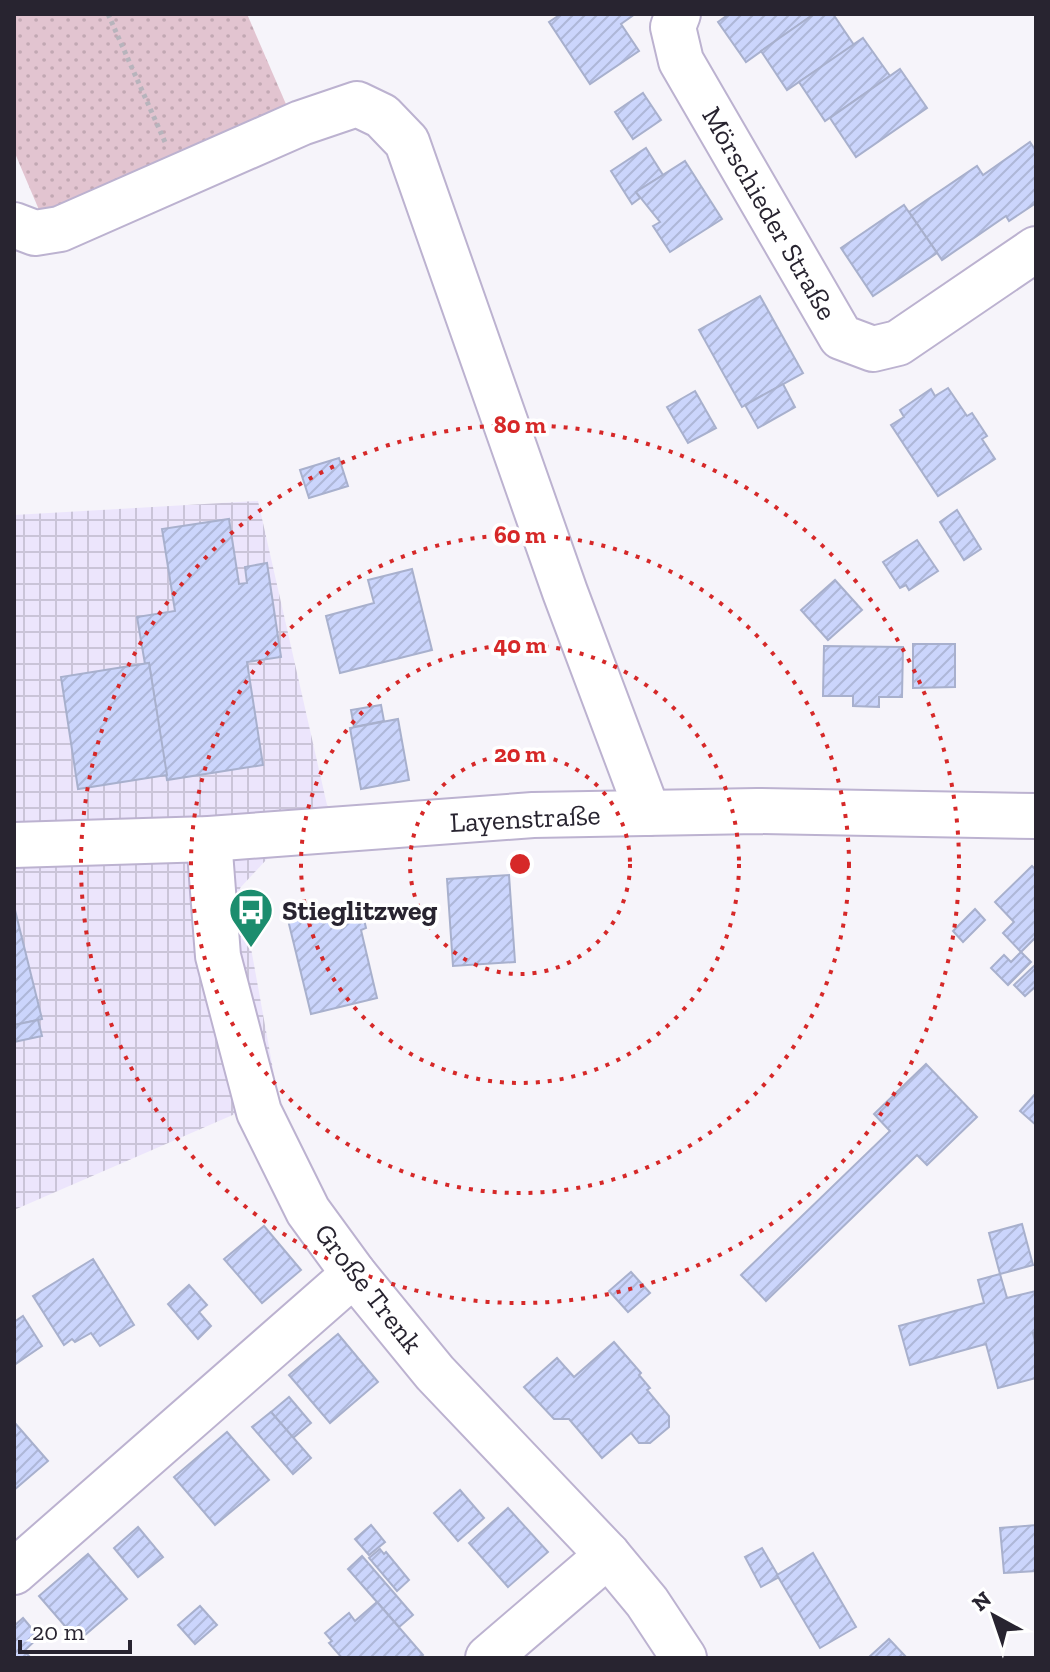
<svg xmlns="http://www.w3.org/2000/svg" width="1050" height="1672" viewBox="0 0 1050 1672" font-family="'Zilla Slab',serif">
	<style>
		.industrial { fill: url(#industrial-grid) }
		.garden { fill: url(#garden-dots) }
		.building { fill: url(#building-hatch); stroke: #a8b0cd; stroke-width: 2 }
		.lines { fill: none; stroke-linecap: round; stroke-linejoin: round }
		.minor-casing { stroke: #bcb2d0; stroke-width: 48 }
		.path { stroke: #b7b4bc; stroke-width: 5; stroke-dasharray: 4 4; stroke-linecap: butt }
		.minor { stroke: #fff; stroke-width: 44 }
		.ring { fill: none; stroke: #d62828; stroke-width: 4; stroke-dasharray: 4 8 }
		.labels { text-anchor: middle; stroke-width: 7; stroke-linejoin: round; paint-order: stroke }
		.street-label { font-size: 28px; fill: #282430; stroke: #fff }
		.poi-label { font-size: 28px; font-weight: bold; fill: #282430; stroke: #fff; text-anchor: start }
		.centre { fill: #d62828; stroke: #fff; stroke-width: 4 }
		.ring-label { font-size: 24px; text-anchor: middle; font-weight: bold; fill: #d62828; stroke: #fff; stroke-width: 7; stroke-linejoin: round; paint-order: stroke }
	</style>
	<defs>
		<pattern id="industrial-grid" width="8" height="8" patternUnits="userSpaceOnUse" patternTransform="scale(2)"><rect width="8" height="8" fill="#ece5fc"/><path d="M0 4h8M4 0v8" fill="none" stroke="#cac4d8"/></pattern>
		<pattern id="garden-dots" width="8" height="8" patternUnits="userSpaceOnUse" patternTransform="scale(2)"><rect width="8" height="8" fill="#e2c4d0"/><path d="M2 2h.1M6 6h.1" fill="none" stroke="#c2a8b3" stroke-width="1.8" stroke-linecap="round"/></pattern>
		<pattern id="building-hatch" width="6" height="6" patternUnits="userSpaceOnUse" patternTransform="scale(2)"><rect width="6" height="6" fill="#cbd5fc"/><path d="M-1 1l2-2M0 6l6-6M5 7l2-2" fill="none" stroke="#aeb7d8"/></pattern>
	</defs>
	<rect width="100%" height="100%" fill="#f6f4fa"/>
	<path class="industrial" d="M258 501 337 849 267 859 240 888 277 1091 235 1114 14 1210V515Z"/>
	<path class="garden" d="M14 14H247L292 118 45 224 14 151Z"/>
	<g class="building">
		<path d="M561 14H635L621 24 639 51 590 84 549 22Z"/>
		<path d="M729 14H814L746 62 718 22Z"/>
		<path d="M814 14H833L854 45 787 90 761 51Z"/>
		<path d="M863 38 890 76 825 121 799 82Z"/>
		<path d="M900 69 927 108 856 157 830 118Z"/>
		<path d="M643 93 661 120 633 139 615 112Z"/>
		<path d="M1030 142 1036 151V203L1009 221 1006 216 942 260 909 212 977 166 983 175Z"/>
		<path d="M646 148 663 175 636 192 640 198 632 204 611 171Z"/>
		<path d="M685 161 722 219 670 252 653 226 660 222 636 192Z"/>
		<path d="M904 205 937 253 873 296 841 248Z"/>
		<path d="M760 296 803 373 742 407 699 330Z"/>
		<path d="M783 384 795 407 758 428 745 405Z"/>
		<path d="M948 388 967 416 972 413 987 436 982 439 995 459 938 496 891 425 904 417 900 410 931 389 935 396Z"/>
		<path d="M695 391 716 428 688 443 667 407Z"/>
		<path d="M339 458 348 486 309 498 300 470Z"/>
		<path d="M957 510 981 549 964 560 940 522Z"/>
		<path d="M229 519 239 584 247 583 245 567 267 563 281 657 247 662 263 765 167 780 149 663 145 664 137 617 175 611 162 529Z"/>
		<path d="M917 540 938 571 909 590 906 585 900 588 883 562Z"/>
		<path d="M412 569 432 650 340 673 326 616 374 603 368 580Z"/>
		<path d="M835 580 862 610 828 640 801 610Z"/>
		<path d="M913 644H955V687L913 688Z"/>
		<path d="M824 646 903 647 902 697H879V707L853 706V696H823Z"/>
		<path d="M149 663 167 775 78 789 61 677Z"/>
		<path d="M381 705 384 721 354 727 351 710Z"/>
		<path d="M398 719 409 780 361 789 350 728Z"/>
		<path d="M1032 866 1036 870V937L1021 952 1003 933 1014 922 995 902Z"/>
		<path d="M509 875 515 962 453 966 447 879Z"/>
		<path d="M360 903 366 928 361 930 377 998 311 1014 288 920Z"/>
		<path d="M14 906 42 1019 14 1025Z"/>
		<path d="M975 909 985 920 963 942 953 931Z"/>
		<path d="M1021 952 1031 962 1008 985 991 968 1004 955 1011 962Z"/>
		<path d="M1036 964V986L1025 996 1014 985Z"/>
		<path d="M38 1020 42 1036 14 1042V1025Z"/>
		<path d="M926 1064 977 1117 927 1165 917 1155 766 1301 741 1275 890 1131 874 1114Z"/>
		<path d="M1036 1093V1125L1020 1111Z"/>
		<path d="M1022 1224 1033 1265 1000 1274 989 1233Z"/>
		<path d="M264 1226 301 1270 262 1303 224 1259Z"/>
		<path d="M93 1259 134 1325 100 1346 91 1333 75 1342 72 1339 64 1345 33 1296Z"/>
		<path d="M631 1272 650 1293 628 1312 609 1291Z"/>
		<path d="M1000 1274 1007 1298 1036 1291V1332L1033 1333 1036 1346V1378L998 1388 986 1344 910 1365 899 1326 984 1303 978 1280Z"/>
		<path d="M189 1285 207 1305 199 1312 211 1326 198 1339 168 1304Z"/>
		<path d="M23 1316 42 1346 14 1365V1322Z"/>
		<path d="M338 1334 378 1382 330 1423 289 1375Z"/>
		<path d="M614 1342 641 1373 639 1375 650 1388 647 1390 669 1416V1427L650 1443H639L631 1433 602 1458 569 1419H554L524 1387 557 1358 574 1377Z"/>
		<path d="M289 1397 311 1423 293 1438 271 1412Z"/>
		<path d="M271 1412 311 1458 293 1474 252 1427Z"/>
		<path d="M14 1422 48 1461 14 1490Z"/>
		<path d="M227 1432 269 1480 215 1525 174 1477Z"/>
		<path d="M460 1490 484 1518 458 1541 434 1513Z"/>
		<path d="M508 1508 548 1552 508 1587 469 1543Z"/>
		<path d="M371 1525 385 1542 369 1555 355 1539Z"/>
		<path d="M1036 1525V1571L1004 1573 1000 1528Z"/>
		<path d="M138 1527 163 1557 138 1577 114 1548Z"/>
		<path d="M762 1548 779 1577 761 1587 745 1557Z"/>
		<path d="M380 1549 384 1554 386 1552 409 1580 397 1591 369 1558Z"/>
		<path d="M813 1553 856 1627 820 1648 777 1575Z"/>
		<path d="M88 1554 127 1599 78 1641 39 1596Z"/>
		<path d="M362 1556 413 1615 399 1627 348 1569Z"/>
		<path d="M377 1602 423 1655 420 1658H342L329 1643 332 1641 325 1633 349 1613 355 1621Z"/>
		<path d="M200 1606 217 1625 195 1644 178 1625Z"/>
		<path d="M23 1618 39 1637 24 1651 31 1658H14V1626Z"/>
		<path d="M889 1639 907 1658H868Z"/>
	</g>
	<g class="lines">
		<g class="minor-casing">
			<g id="minor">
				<path d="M678 14 673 27 681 61 841 337 873 349 898 343 1036 249"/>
				<path d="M14 225 35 233 60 229 301 123 357 104 382 116 407 142 565 592 648 813"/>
				<path d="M209 839 218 956 259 1112 308 1211 354 1274 435 1373 608 1555 647 1602 684 1658"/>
				<path d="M14 845 209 839 533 815 757 811 1036 816"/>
				<path d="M14 1572 354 1274"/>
				<path d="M488 1658 608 1555"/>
			</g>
		</g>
		<path class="path" d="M108 14 165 142"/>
		<use href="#minor" class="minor"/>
	</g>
	<g class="ring">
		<circle cx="520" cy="864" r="110"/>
		<circle cx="520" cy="864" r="219"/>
		<circle cx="520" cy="864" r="329"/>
		<circle cx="520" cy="864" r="439"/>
	</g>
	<defs>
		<g id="bus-pin" transform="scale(2.3)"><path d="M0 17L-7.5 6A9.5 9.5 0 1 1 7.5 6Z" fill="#1c8d6e" stroke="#fff"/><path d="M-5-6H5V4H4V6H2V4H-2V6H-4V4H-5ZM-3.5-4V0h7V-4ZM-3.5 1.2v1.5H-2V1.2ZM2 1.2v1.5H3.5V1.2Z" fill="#fff"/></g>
	</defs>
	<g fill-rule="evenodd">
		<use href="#bus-pin" x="251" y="910"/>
	</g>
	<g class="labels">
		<g class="street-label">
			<text transform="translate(770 213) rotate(60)" y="10">Mörschieder Straße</text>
			<text transform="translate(525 818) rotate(-3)" y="10">Layenstraße</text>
			<text transform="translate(369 1288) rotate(52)" y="10">Große Trenk</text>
		</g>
		<g class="poi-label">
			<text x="282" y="920">Stieglitzweg</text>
		</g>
	</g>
	<circle cx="520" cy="864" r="12" class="centre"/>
	<g class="ring-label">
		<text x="520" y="433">80 m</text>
		<text x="520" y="543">60 m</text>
		<text x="520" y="653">40 m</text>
		<text x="520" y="762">20 m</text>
	</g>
	<rect width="1050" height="1672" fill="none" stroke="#282430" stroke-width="32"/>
	<g transform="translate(994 1616) rotate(320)" stroke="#ffffff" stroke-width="6" paint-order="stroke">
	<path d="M0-6L14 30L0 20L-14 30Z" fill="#282430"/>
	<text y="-12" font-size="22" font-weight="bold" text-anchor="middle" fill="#282430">N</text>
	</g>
	<path d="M20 1640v12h110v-12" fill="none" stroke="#282430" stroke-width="4"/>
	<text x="32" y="1640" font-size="24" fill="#282430" stroke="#ffffff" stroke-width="6" paint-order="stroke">20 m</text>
</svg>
